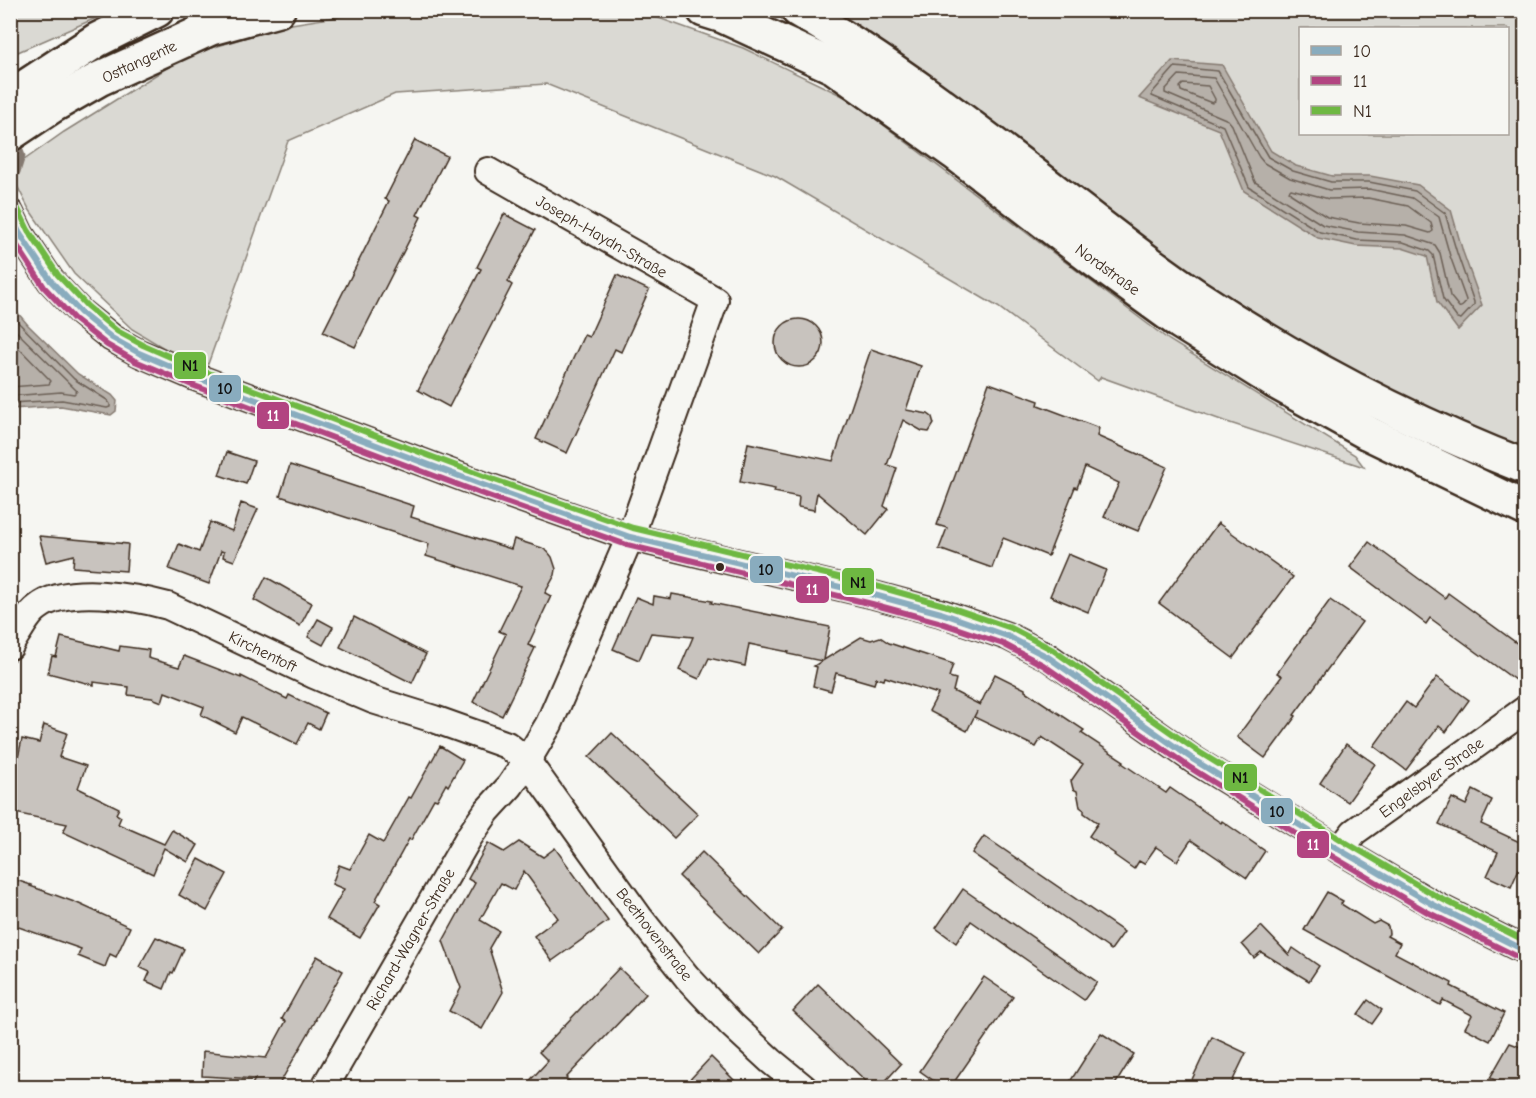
<svg xmlns="http://www.w3.org/2000/svg" width="1536" height="1098" viewBox="0 0 1536 1098" font-family="'Comic Neue',sans-serif">
	<style>
		.green { fill: #dad9d3; stroke: #8a8278; stroke-width: 1.5; fill-rule: evenodd }
		.water { fill: #b6b0a9; stroke: #857a71; stroke-width: 1.5 }
		.lines { fill: none; stroke-linecap: round; stroke-linejoin: round }
		.shore { stroke: #6c6056; stroke-width: 1.5 }
		.stream { stroke: #857a71; stroke-width: 7 }
		.building { fill: #c8c3be; stroke: #3b2a1e; stroke-width: 1.5 }
		.minor-casing { stroke: #3b2a1e; stroke-width: 30 }
		.primary-casing { stroke: #3b2a1e; stroke-width: 38 }
		.minor { stroke: #f6f6f2; stroke-width: 26 }
		.primary { stroke: #f6f6f2; stroke-width: 33 }
		.bus-1-casing { stroke: #f6f6f2; stroke-width: 10 }
		.bus-2-casing { stroke: #f6f6f2; stroke-width: 10 }
		.bus-3-casing { stroke: #f6f6f2; stroke-width: 10 }
		.bus-1 { stroke: #89acbe; stroke-width: 6 }
		.bus-2 { stroke: #b24481; stroke-width: 6 }
		.bus-3 { stroke: #6eb842; stroke-width: 6 }
		.bus-dot { fill: #3b2a1e; stroke: #f6f6f2; stroke-width: 2 }
		.labels { text-anchor: middle; stroke-width: 6; stroke-linejoin: round; paint-order: stroke }
		.street-label { font-size: 16px; fill: #3b2a1e; stroke: #f6f6f2 }
		.line-badge { stroke: #f6f6f2; stroke-width: 2 }
		.badge-label { font-size: 16px; text-anchor: middle; font-weight: bold; fill: #fff }
		.pale-badge-label { font-size: 16px; text-anchor: middle; font-weight: bold; fill: #111 }
	</style>
	<rect width="100%" height="100%" fill="#f6f6f2"/>
	<filter id="ink" filterUnits="userSpaceOnUse"><feTurbulence type="fractalNoise" baseFrequency=".0167" numOctaves="2"/><feDisplacementMap in="SourceGraphic" scale="12" xChannelSelector="R" yChannelSelector="G"/><feConvolveMatrix kernelMatrix="1 2 1 2 8 2 1 2 1" color-interpolation-filters="sRGB"/></filter>
	<g filter="url(#ink)">
		<g class="green">
			<path d="M11 10H112V11L11 55Z"/>
			<path d="M380 10 639 11 743 48 849 99 1169 340 1355 455 1364 467 1224 421 1101 377 1098 381 998 307 775 176 546 84 395 94 288 141 208 364 169 351 132 329 74 274 29 209 11 174 10 170 64 132 186 56 285 25Z"/>
			<path d="M828 11H1525V450L1471 429 1318 357 1172 263 940 83ZM1300 28H1508V134H1300Z"/>
		</g>
		<g class="water">
			<path d="M1172 61 1222 65 1271 151 1296 166 1332 176H1370L1418 185 1451 210 1463 252 1482 305 1458 330 1437 302 1427 256 1402 248 1356 246 1318 238 1244 191 1219 130 1139 98Z"/>
			<path d="M11 305 28 325 78 374 112 395 117 401 116 411 111 415 61 406 11 409Z"/>
		</g>
		<g class="lines">
			<g class="shore">
				<path d="M1175 67 1218 71 1268 157 1293 171 1331 182H1369L1415 191 1445 213 1457 253 1474 302V305L1461 319 1457 318 1443 299 1433 255 1429 251 1403 242 1357 240 1320 232 1249 187 1223 126 1152 96V93Z"/>
				<path d="M1179 75 1214 78 1259 157 1264 163 1290 178 1329 190 1369 189 1412 198 1439 217 1450 256 1466 300C1466 303 1462 308 1459 307L1450 296 1440 253 1435 245 1405 235 1358 232 1323 225 1255 182 1232 125 1228 120 1165 93V90Z"/>
				<path d="M1183 84 1208 86 1215 99V101L1212 103 1181 91 1180 87Z"/>
				<path d="M1291 189 1329 199 1368 198 1408 206 1431 223 1433 231 1430 233 1406 226 1359 223 1327 217 1291 194 1289 191Z"/>
				<path d="M10 314 74 379 107 400 110 404V407L107 408 62 400 10 403"/>
				<path d="M10 325 77 391 74 394 61 392 10 396"/>
				<path d="M10 339 51 381 49 384 10 387"/>
			</g>
			<path class="stream" d="M16 140 22 156 17 172"/>
		</g>
		<g class="building">
			<path d="M415 140 447 156 417 215 421 217 355 347 323 332 389 201 385 199Z"/>
			<path d="M504 214 535 230 508 282 512 285 449 407 418 390 481 269 477 267Z"/>
			<path d="M617 275 649 290 621 352 615 349 567 453 536 439 584 335 589 337Z"/>
			<circle cx="799" cy="343" r="24"/>
			<path d="M871 349 921 366 906 410 928 414 932 417 934 424 929 432 922 431 903 420 887 465 897 468 884 506 888 509 867 535 817 493 814 510 798 507 799 497 774 492 775 489 740 482 748 443 833 461Z"/>
			<path d="M989 383 1039 401 1038 405 1099 428 1097 436 1167 467 1138 531 1104 517 1119 483 1085 467 1077 488 1075 487 1048 556 1003 538 992 568 939 549 947 528 937 525Z"/>
			<path d="M227 452 254 461 246 484 219 475Z"/>
			<path d="M290 465 414 506 411 517 511 549 514 539 542 548 548 552 552 557 556 569 555 575 545 593 551 596 528 645 535 648 502 716 473 702 506 634 499 631 521 586 426 556 429 544 280 496Z"/>
			<path d="M241 503 258 509 234 561 223 557 224 552 221 551 209 584 169 569 179 544 199 552 210 522 232 531Z"/>
			<path d="M1218 523 1293 577 1233 658 1159 603Z"/>
			<path d="M39 536 128 544 126 571 73 567 74 555 46 562Z"/>
			<path d="M1369 542 1445 598 1448 593 1526 650V688L1430 618 1426 624 1350 567Z"/>
			<path d="M1068 554 1106 570 1088 612 1050 596Z"/>
			<path d="M266 577 312 603 300 626 254 600Z"/>
			<path d="M672 594 712 601 711 603 830 627 824 660 861 637 871 640 880 637 889 643 953 664 949 677 956 679 953 691 980 705 995 674 1025 689V691L1084 730 1081 733 1124 761 1122 763 1166 793 1170 788 1221 823 1222 821 1265 851 1247 878 1191 840 1177 861 1156 847 1144 864 1139 861 1134 869 1114 855 1115 854 1089 836 1098 823 1084 813V810L1080 807 1077 791 1073 789 1071 781 1083 764 1042 737 1036 747 974 717 977 711 967 731 929 711 938 694 885 677 884 680 876 678 874 684 836 673 831 691 813 686 817 667 814 666 822 661 788 654 789 652 749 644 745 666 709 658 699 679 679 670 693 637 651 633 639 660 613 649 636 597 653 604 654 596 671 599Z"/>
			<path d="M1330 600 1362 622 1294 715 1296 716 1265 758 1237 737 1282 676 1277 673Z"/>
			<path d="M354 617 426 654 412 683 340 647Z"/>
			<path d="M318 619 333 627 323 645 308 637Z"/>
			<path d="M61 637 119 651 120 646 149 650 148 658 179 667 184 656 241 678V676L287 699 289 695 326 713 319 729 308 723 297 744 242 717 235 732 201 715 204 707 165 692 162 702 152 698 128 695 129 687 94 682V685L48 673 52 656 56 657Z"/>
			<path d="M1437 677 1469 700 1446 732 1439 726 1406 770 1374 746 1406 702 1414 708Z"/>
			<path d="M44 725 67 733 59 757 86 766 78 788 119 808 116 814 121 817 118 824 164 844 172 830 198 845 188 862 164 848 153 874 63 832 67 824 10 812V794L22 739 39 743Z"/>
			<path d="M612 733 698 814 674 838 589 757Z"/>
			<path d="M1346 744 1375 764 1348 802 1320 783Z"/>
			<path d="M440 746 463 760 448 786 446 784 437 800 434 799 411 840 409 839 375 901 380 904 360 938 327 919 344 889 332 884 339 865 350 869 369 835 383 843 409 797 411 798Z"/>
			<path d="M1473 790 1492 800 1481 824 1526 845V872L1519 869 1511 887 1487 876 1498 852 1439 824 1452 798 1466 805Z"/>
			<path d="M984 836 1124 932 1111 950 972 853Z"/>
			<path d="M519 842 543 857 555 848 608 921 552 961 534 936 558 918 524 871 514 890 501 883 480 920 499 931 489 948 503 992 482 1029 449 1011 461 988 443 941 475 883 468 879 488 843 504 852Z"/>
			<path d="M702 852 782 930 759 954 679 876Z"/>
			<path d="M199 859 227 874 207 911 179 895Z"/>
			<path d="M10 878 31 885 30 886 77 903 130 927 116 957 110 954 105 967 78 956 81 949 10 924Z"/>
			<path d="M963 889 1097 982 1084 1000 971 921 956 943 936 928Z"/>
			<path d="M1327 892 1343 901 1341 904 1373 924 1379 921 1388 926 1389 934 1387 936 1400 943 1395 953 1452 983 1451 986 1504 1013 1490 1041 1465 1028 1472 1015 1443 1000 1440 1005 1304 930Z"/>
			<path d="M1261 926 1289 955 1293 948 1319 966 1309 981 1261 952 1254 958 1242 944Z"/>
			<path d="M156 937 184 949 173 973 171 972 164 989 146 981 150 972 139 967Z"/>
			<path d="M317 956 343 971 315 1020H316L277 1088H250L255 1079 202 1076 203 1051 266 1058 286 1021 282 1019Z"/>
			<path d="M619 968 646 994 566 1078 576 1088H523L548 1061 539 1052Z"/>
			<path d="M984 977 1013 997 950 1088H944L920 1071Z"/>
			<path d="M818 984 901 1064 879 1088H873L793 1011Z"/>
			<path d="M1368 1000 1382 1010 1372 1024 1358 1014Z"/>
			<path d="M1101 1033 1134 1054 1113 1088H1066Z"/>
			<path d="M1212 1037 1246 1053 1234 1078 1230 1088H1188Z"/>
			<path d="M1510 1043 1526 1049V1088H1514L1490 1078Z"/>
			<path d="M711 1057 742 1088H682Z"/>
		</g>
		<g class="lines">
			<g class="minor-casing">
				<g id="minor">
					<path d="M10 213 20 234 51 281 81 313 112 338 139 353 195 377 483 485 630 537 874 595 941 613 1007 636 1048 657 1194 760 1340 850 1434 905 1526 951"/>
					<path d="M10 646C13 639 18 633 22 626 26 620 31 612 37 608 66 584 135 597 168 606L314 675 373 700 434 719 507 745 527 761 639 917 687 977 732 1025 771 1061 804 1088"/>
					<path d="M1340 850 1354 832 1526 709"/>
					<path d="M324 1088 469 837 487 811 510 786 527 761 549 724 630 537 715 300 488 171"/>
				</g>
			</g>
			<g class="primary-casing">
				<g id="primary">
					<path d="M704 10 723 16 834 67 955 153 1093 259 1180 322 1274 381 1368 433 1526 509"/>
					<path d="M798 10C893 65 981 134 1068 201 1110 233 1152 267 1196 296 1300 365 1409 422 1526 467"/>
					<path d="M10 97 97 40 157 10"/>
					<path d="M10 134 52 106 99 79 211 28 278 10"/>
				</g>
			</g>
			<use href="#minor" class="minor"/>
			<use href="#primary" class="primary"/>
			<g class="bus-1-casing">
				<path id="bus-1" d="M10 214 20 234 51 281 81 313 112 338 139 353 195 377 483 485 630 537 874 595 941 613 1007 636 1048 657 1194 760 1340 850 1434 905 1526 951"/>
			</g>
			<g class="bus-2-casing">
				<path id="bus-2" d="M10 235 44 287 74 319 107 345 135 361 192 385 480 493 627 545 872 604 938 622 1003 644 1043 665 1189 767 1335 858 1429 913 1522 959"/>
			</g>
			<g class="bus-3-casing">
				<path id="bus-3" d="M18 209 28 230 58 275 87 306 117 331 143 345 198 369 486 477 633 528 876 586 944 605 1011 628 1053 650 1199 752 1345 842 1438 897 1526 941"/>
			</g>
			<use href="#bus-1" class="bus-1"/>
			<use href="#bus-2" class="bus-2"/>
			<use href="#bus-3" class="bus-3"/>
		</g>
	</g>
	<circle class="bus-dot" cx="720" cy="567" r="5"/>
	<g class="labels">
		<g class="street-label">
			<text transform="translate(139 61) rotate(-25)" y="6">Osttangente</text>
			<text transform="translate(602 236) rotate(30)" y="6">Joseph-Haydn-Straße</text>
			<text transform="translate(1108 269) rotate(36)" y="6">Nordstraße</text>
			<text transform="translate(263 651) rotate(26)" y="6">Kirchentoft</text>
			<text transform="translate(1431 777) rotate(-36)" y="6">Engelsbyer Straße</text>
			<text transform="translate(655 934) rotate(52)" y="6">Beethovenstraße</text>
			<text transform="translate(410 939) rotate(-60)" y="6">Richard-Wagner-Straße</text>
		</g>
	</g>
	<g class="line-badge">
		<rect x="173" y="351" width="34" height="29" rx="6" fill="#6eb842"/>
		<rect x="208" y="374" width="34" height="29" rx="6" fill="#89acbe"/>
		<rect x="256" y="401" width="34" height="29" rx="6" fill="#b24481"/>
		<rect x="749" y="555" width="35" height="29" rx="6" fill="#89acbe"/>
		<rect x="841" y="567" width="34" height="29" rx="6" fill="#6eb842"/>
		<rect x="795" y="575" width="35" height="29" rx="6" fill="#b24481"/>
		<rect x="1223" y="763" width="35" height="29" rx="6" fill="#6eb842"/>
		<rect x="1260" y="797" width="34" height="28" rx="6" fill="#89acbe"/>
		<rect x="1296" y="830" width="34" height="29" rx="6" fill="#b24481"/>
	</g>
	<g class="badge-label">
		<text x="273" y="421">11</text>
		<text x="812" y="595">11</text>
		<text x="1313" y="850">11</text>
	</g>
	<g class="pale-badge-label">
		<text x="190" y="371">N1</text>
		<text x="225" y="394">10</text>
		<text x="766" y="575">10</text>
		<text x="858" y="588">N1</text>
		<text x="1240" y="783">N1</text>
		<text x="1277" y="817">10</text>
	</g>
	<rect width="1536" height="1098" fill="none" stroke="#f6f6f2" stroke-width="36"/>
	<rect x="18" y="18" width="1500" height="1062" fill="none" stroke="#3b2a1e" stroke-width="2" filter="url(#ink)"/>
	<rect x="1299" y="27" width="210" height="108" fill="#f6f6f2" stroke="#aba49d" stroke-width="1.5"/>
	<rect x="1311" y="46" width="30" height="9" fill="#89acbe" stroke="#aba49d" stroke-width="1.5"/>
	<text x="1353" y="57" font-size="18" fill="#3b2a1e">10</text>
	<rect x="1311" y="76" width="30" height="9" fill="#b24481" stroke="#aba49d" stroke-width="1.5"/>
	<text x="1353" y="87" font-size="18" fill="#3b2a1e">11</text>
	<rect x="1311" y="106" width="30" height="9" fill="#6eb842" stroke="#aba49d" stroke-width="1.5"/>
	<text x="1353" y="117" font-size="18" fill="#3b2a1e">N1</text>
</svg>
